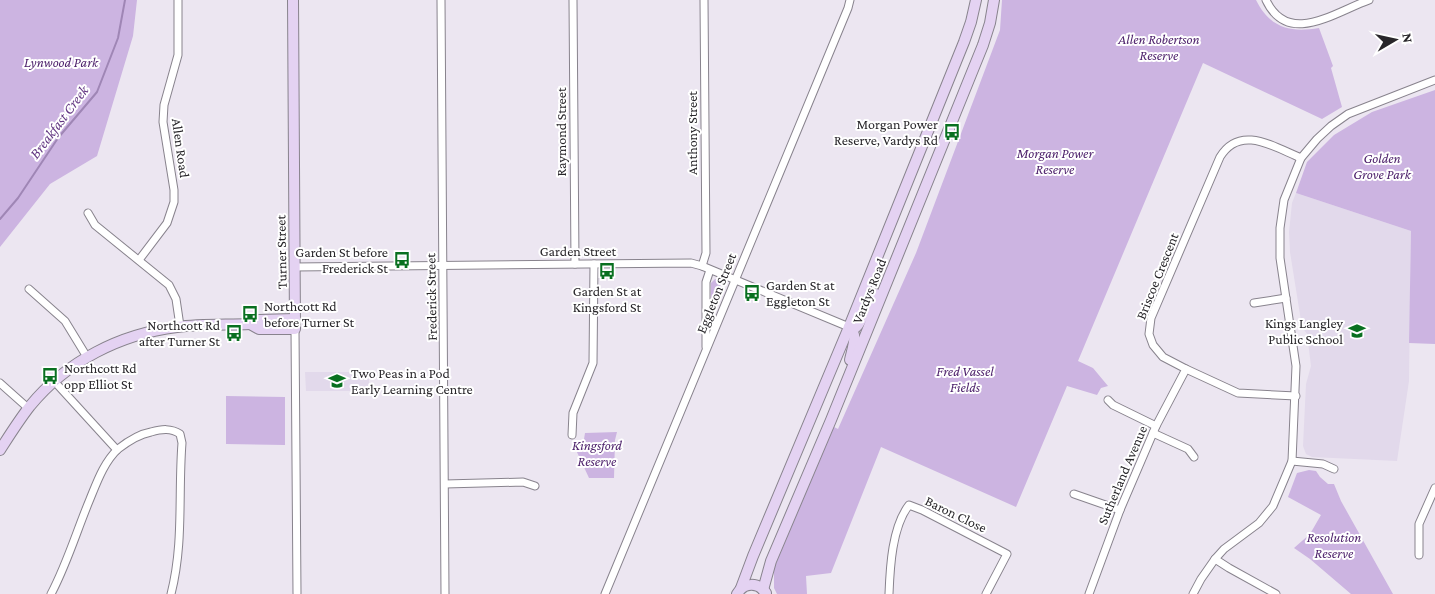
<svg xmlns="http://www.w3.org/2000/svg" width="1435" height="594" viewBox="0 0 1435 594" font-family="'Crimson Pro',serif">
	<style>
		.built { fill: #e2d9eb }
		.green { fill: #ccb4e1 }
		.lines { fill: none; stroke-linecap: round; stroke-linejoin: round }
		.stream { stroke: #9f86b5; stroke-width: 2 }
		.street-casing { stroke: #88838d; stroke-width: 9 }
		.secondary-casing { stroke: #88838d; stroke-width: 12 }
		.street { stroke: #fff; stroke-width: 7 }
		.secondary { stroke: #e4d2f2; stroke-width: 10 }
		.labels { text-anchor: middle; stroke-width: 4; stroke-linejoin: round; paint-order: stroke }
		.park-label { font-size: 14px; font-style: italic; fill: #4e226c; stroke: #fff }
		.poi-label { font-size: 14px; fill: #28262a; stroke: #fff; text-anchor: end }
		.street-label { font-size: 14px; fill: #28262a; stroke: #fff }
		.water-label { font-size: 15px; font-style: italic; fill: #623682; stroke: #fff }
	</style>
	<rect width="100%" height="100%" fill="#ece6f1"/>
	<g class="built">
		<path d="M1296 193 1411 231 1409 381 1397 461 1312 457 1306 454 1303 446 1306 384 1311 366 1307 334 1302 327 1290 252 1289 232 1292 203Z"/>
		<path d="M305 372H369V391H306Z"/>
	</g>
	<g class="green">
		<path d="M0 0H137L133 36 97 156 50 184 0 247Z"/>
		<path d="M1002 0H1256C1270 28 1290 33 1319 28L1333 66 1331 68 1342 107 1322 119 1203 63 1078 361 1093 368 1108 386 1101 388 1097 395 1067 386 1016 507 881 447 831 573 806 576 807 594H777L774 588V568L834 427 838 429 916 253 1000 30Z"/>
		<path d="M1435 90V344L1409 343 1411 231 1296 193 1307 162 1334 135 1372 112Z"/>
		<path d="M715 279H719L722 282 711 307V283Z"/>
		<path d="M226 396 285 397V445L226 444Z"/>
		<path d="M617 432 615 440 614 478H589L576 450 580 448 584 439 585 433Z"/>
		<path d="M1309 470 1316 471 1320 477 1328 484H1334L1341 501 1393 594H1351L1310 559 1294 548 1310 534 1321 515 1288 497 1297 473Z"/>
	</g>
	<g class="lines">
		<path class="stream" d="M0 219 18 198 58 138 97 92 118 38 125 0"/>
		<g class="street-casing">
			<g id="street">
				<path d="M441 0 445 594"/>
				<path d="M573 0 575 264"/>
				<path d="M1266 0C1288 47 1335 12 1369 0"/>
				<path d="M88 213 95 225 169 285 176 299 180 326"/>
				<path d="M139 260 167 223 174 202V190L163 122 164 105 178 55V0"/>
				<path d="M702 266 706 253 704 0"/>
				<path d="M295 267 691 263 702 266 849 327"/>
				<path d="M29 289 65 321 87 357"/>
				<path d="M1254 303 1286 298"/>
				<path d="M295 329 297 593"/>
				<path d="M706 347V282L710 270"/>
				<path d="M54 381 117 450"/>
				<path d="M0 383 28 408"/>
				<path d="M1296 396 1238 393 1186 369 1163 357 1153 345 1149 334 1151 318 1220 157C1240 124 1274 147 1301 158"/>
				<path d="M1108 400 1113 405 1156 426"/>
				<path d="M1153 433 1188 449 1194 457"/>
				<path d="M572 435 573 413 593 363 594 264"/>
				<path d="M1292 461 1323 464 1334 469"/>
				<path d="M445 484 523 482 535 486"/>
				<path d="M1074 494 1120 510"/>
				<path d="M1419 555V524L1435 488"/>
				<path d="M1215 559 1229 568 1276 594"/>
				<path d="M51 594C67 564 77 530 90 499 97 482 104 462 118 449 127 442 140 434 151 432 162 429 171 428 180 434L182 443C178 495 184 543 171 594"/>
				<path d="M605 594 848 8 850 0"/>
				<path d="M889 594C890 567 892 527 909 505L922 510 1007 554 986 594"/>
				<path d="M1089 594 1120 510 1156 426 1186 369"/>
				<path d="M1193 594 1201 579 1215 559 1224 549 1259 523 1273 506 1292 461 1296 366 1280 258V228L1284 200 1301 158 1317 139 1331 126 1348 114 1435 80"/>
			</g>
		</g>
		<g class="secondary-casing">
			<g id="secondary">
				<path d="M250 324 259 329H295L293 0"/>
				<path d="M849 327 855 328 858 325 876 294"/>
				<path d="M849 327C859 334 852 349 850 360"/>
				<path d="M0 450C9 436 19 420 30 406 67 361 120 334 177 327 201 324 226 325 250 324L259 320 295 319"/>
				<path d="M741 588 753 556 849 327 964 42 971 22 976 0"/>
				<path d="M763 590 771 561 831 420 983 45 990 23 994 0"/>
				<path d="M737 594C744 582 758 582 766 593"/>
			</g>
		</g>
		<use href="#street" class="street"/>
		<use href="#secondary" class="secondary"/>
	</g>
	<defs>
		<g id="bus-bare" transform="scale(1.35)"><path d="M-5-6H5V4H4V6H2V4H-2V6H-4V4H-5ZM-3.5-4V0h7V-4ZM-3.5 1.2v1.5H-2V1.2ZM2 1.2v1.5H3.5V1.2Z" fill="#097020" stroke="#fff" stroke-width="2.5" paint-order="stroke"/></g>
		<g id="school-bare" transform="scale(1.35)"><path d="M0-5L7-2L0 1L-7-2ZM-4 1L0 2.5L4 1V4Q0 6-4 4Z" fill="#097020" stroke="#fff" stroke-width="2.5" paint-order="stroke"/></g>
	</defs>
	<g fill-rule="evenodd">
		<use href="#bus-bare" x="952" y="132"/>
		<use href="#bus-bare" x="402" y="260"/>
		<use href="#bus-bare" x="607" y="271"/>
		<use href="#bus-bare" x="752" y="293"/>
		<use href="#bus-bare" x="250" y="314"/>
		<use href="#school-bare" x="1357" y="331"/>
		<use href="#bus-bare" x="234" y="333"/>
		<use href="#bus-bare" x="50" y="376"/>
		<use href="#school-bare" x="337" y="381"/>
	</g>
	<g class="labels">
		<g class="park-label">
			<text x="1159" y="44">Allen Robertson<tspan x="1159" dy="16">Reserve</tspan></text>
			<text x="61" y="67">Lynwood Park</text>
			<text x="1055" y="158">Morgan Power<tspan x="1055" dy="16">Reserve</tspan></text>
			<text x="1382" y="163">Golden<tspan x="1382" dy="16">Grove Park</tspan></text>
			<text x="965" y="376">Fred Vassel<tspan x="965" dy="16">Fields</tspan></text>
			<text x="597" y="450">Kingsford<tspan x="597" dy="16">Reserve</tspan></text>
			<text x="1334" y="542">Resolution<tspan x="1334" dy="16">Reserve</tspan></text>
		</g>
		<g class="poi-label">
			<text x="938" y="129">Morgan Power<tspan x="938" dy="16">Reserve, Vardys Rd</tspan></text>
			<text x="388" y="257">Garden St before<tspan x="388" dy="16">Frederick St</tspan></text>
			<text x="766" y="290" text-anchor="start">Garden St at<tspan x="766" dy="16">Eggleton St</tspan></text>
			<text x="607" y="296" text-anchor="middle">Garden St at<tspan x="607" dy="16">Kingsford St</tspan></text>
			<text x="264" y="311" text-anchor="start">Northcott Rd<tspan x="264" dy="16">before Turner St</tspan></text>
			<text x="1343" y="328">Kings Langley<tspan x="1343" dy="16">Public School</tspan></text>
			<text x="220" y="330">Northcott Rd<tspan x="220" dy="16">after Turner St</tspan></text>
			<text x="64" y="373" text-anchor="start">Northcott Rd<tspan x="64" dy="16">opp Elliot St</tspan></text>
			<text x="351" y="378" text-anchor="start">Two Peas in a Pod<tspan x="351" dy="16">Early Learning Centre</tspan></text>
		</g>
		<g class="street-label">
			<text transform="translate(561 132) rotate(-90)" y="5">Raymond Street</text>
			<text transform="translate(692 133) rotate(-90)" y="5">Anthony Street</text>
			<text transform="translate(181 148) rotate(82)" y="5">Allen Road</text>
			<text x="578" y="256">Garden Street</text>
			<text transform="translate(281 252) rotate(-91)" y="5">Turner Street</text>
			<text transform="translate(1157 276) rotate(-68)" y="5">Briscoe Crescent</text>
			<text transform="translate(869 291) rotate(-68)" y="5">Vardys Road</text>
			<text transform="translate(716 293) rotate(-68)" y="5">Eggleton Street</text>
			<text transform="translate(431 297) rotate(-91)" y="5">Frederick Street</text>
			<text transform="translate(1122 475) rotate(-67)" y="5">Sutherland Avenue</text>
			<text transform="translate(956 514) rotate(26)" y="5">Baron Close</text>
		</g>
		<g class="water-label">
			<text transform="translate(59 122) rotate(-53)" y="5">Breakfast Creek</text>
		</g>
	</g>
	<g transform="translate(1395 40) rotate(81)" stroke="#ffffff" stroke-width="4" paint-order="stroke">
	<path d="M0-4L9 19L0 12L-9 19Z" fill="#28262a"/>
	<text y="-8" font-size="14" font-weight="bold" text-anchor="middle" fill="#28262a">N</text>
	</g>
</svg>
